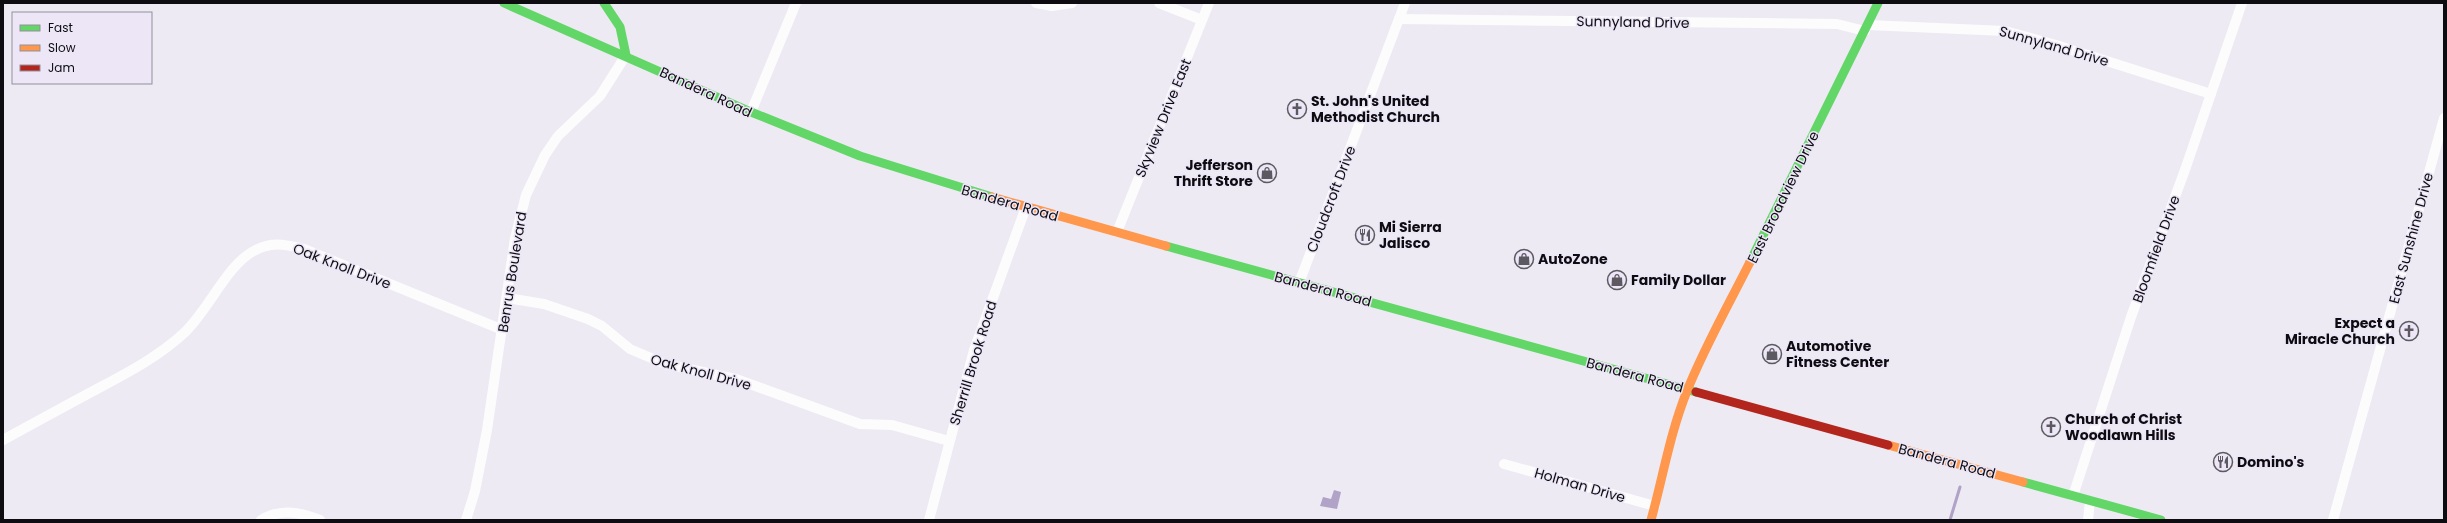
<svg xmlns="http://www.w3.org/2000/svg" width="2447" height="523" viewBox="0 0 2447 523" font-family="Poppins,sans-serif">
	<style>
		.water { fill: #b1a3c8 }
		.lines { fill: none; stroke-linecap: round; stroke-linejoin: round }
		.stream { stroke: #b1a3c8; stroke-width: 3 }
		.street { stroke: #fcfcfd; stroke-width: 10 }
		.fast { stroke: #63d668; stroke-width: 9 }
		.slow { stroke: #ff974d; stroke-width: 9 }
		.jam { stroke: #b3261e; stroke-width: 9 }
		.labels { text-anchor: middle; stroke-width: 3; stroke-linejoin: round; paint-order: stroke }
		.street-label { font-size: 14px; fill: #0e0c11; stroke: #ece6f7 }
		.poi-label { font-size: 14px; font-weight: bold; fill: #0e0c11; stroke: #ece6f7; text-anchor: start }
	</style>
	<rect width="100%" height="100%" fill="#edeaf3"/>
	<path class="water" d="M1334 490 1341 492 1337 509 1320 506 1323 497 1331 499Z"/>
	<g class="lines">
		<path class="stream" d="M1950 520 1960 487"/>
		<g class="street">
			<path d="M1036 3 1052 6 1072 3"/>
			<path d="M1159 3 1202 20"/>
			<path d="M1399 19 1837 24 1865 31"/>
			<path d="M1868 25 2005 31 2056 45 2211 94"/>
			<path d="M751 112 796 3"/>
			<path d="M1117 232 1209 3"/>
			<path d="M1299 283 1405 3"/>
			<path d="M507 298 544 304 588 319 602 326 630 349 665 364 736 379 860 424 892 425 949 441"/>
			<path d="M3 440C34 423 65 406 97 389 127 373 158 357 184 333 208 311 226 267 252 252 270 241 284 244 304 249L503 330"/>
			<path d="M1504 464 1655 506"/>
			<path d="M2073 496 2131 317 2186 167 2242 3"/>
			<path d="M261 520C281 508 299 512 320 520"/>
			<path d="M466 520 475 491 487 430 515 238 526 195 545 155 558 136 600 96 626 55"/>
			<path d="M929 520 974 350 1026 207"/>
			<path d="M2088 520 2090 501"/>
			<path d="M2333 520 2444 118"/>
		</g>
		<g class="fast">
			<path d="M504 3 751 112 860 156 992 197"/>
			<path d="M604 3 620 27 626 55"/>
			<path d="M1166 246 1696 392"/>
			<path d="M1750 262 1878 3"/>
			<path d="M2023 482 2161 520"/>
		</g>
		<g class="slow">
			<path d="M992 197 1166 246"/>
			<path d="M1888 445 2023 482"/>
			<path d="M1651 520C1663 477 1670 433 1687 391 1704 348 1729 304 1750 262"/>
		</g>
		<path class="jam" d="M1696 392 1888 445"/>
	</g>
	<defs>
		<g id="church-ring" transform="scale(1)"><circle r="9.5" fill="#ece6f7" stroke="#5c5a60" stroke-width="1.5"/><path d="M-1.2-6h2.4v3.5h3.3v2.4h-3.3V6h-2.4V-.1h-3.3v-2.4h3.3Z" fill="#5c5a60"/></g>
		<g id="shop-ring" transform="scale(1)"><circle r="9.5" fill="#ece6f7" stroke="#5c5a60" stroke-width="1.5"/><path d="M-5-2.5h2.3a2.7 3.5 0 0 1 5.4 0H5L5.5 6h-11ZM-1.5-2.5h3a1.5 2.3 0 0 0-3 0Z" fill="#5c5a60"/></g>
		<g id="restaurant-ring" transform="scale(1)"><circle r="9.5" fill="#ece6f7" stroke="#5c5a60" stroke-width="1.5"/><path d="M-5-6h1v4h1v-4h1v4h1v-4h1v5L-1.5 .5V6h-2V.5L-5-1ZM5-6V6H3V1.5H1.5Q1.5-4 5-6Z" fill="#5c5a60"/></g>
	</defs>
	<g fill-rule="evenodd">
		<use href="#church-ring" x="1297" y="109"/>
		<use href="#shop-ring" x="1267" y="173"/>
		<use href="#restaurant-ring" x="1365" y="235"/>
		<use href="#shop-ring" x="1524" y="259"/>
		<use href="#shop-ring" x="1617" y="280"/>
		<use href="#church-ring" x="2409" y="331"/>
		<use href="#shop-ring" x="1772" y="354"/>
		<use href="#church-ring" x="2051" y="427"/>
		<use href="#restaurant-ring" x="2223" y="462"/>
	</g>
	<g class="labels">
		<g class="street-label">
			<text transform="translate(1633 22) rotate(1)" y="5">Sunnyland Drive</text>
			<text transform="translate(2054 46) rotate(16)" y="5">Sunnyland Drive</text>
			<text transform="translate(706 92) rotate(25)" y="5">Bandera Road</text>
			<text transform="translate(1163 118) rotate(-68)" y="5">Skyview Drive East</text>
			<text transform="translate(1783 197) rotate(-64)" y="5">East Broadview Drive</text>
			<text transform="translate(1331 199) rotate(-69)" y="5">Cloudcroft Drive</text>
			<text transform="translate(1010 203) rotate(16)" y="5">Bandera Road</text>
			<text transform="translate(2411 238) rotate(-75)" y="5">East Sunshine Drive</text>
			<text transform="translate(2156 249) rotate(-70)" y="5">Bloomfield Drive</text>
			<text transform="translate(342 266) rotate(21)" y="5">Oak Knoll Drive</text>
			<text transform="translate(512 272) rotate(-81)" y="5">Benrus Boulevard</text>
			<text transform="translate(1323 289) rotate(15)" y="5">Bandera Road</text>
			<text transform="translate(973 363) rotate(-73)" y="5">Sherrill Brook Road</text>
			<text transform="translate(701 372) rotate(15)" y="5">Oak Knoll Drive</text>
			<text transform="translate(1635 375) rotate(15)" y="5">Bandera Road</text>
			<text transform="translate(1947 461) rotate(15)" y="5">Bandera Road</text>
			<text transform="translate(1580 485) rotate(16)" y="5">Holman Drive</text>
		</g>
		<g class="poi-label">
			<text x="1311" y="106">St. John's United<tspan x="1311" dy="16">Methodist Church</tspan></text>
			<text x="1253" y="170" text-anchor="end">Jefferson<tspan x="1253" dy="16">Thrift Store</tspan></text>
			<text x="1379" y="232">Mi Sierra<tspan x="1379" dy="16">Jalisco</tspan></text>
			<text x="1538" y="264">AutoZone</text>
			<text x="1631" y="285">Family Dollar</text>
			<text x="2395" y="328" text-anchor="end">Expect a<tspan x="2395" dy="16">Miracle Church</tspan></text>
			<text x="1786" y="351">Automotive<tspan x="1786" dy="16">Fitness Center</tspan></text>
			<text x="2065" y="424">Church of Christ<tspan x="2065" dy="16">Woodlawn Hills</tspan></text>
			<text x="2237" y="467">Domino's</text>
		</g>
	</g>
	<rect width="2447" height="523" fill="none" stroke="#0e0c11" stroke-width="8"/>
	<rect x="12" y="12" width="140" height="72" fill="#ece6f7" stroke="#938f9b"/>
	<rect x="20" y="25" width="20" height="6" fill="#63d668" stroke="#938f9b"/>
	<text x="48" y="32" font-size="12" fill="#0e0c11">Fast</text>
	<rect x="20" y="45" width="20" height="6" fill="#ff974d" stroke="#938f9b"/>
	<text x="48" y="52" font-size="12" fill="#0e0c11">Slow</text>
	<rect x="20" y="65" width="20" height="6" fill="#b3261e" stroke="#938f9b"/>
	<text x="48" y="72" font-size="12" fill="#0e0c11">Jam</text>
</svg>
